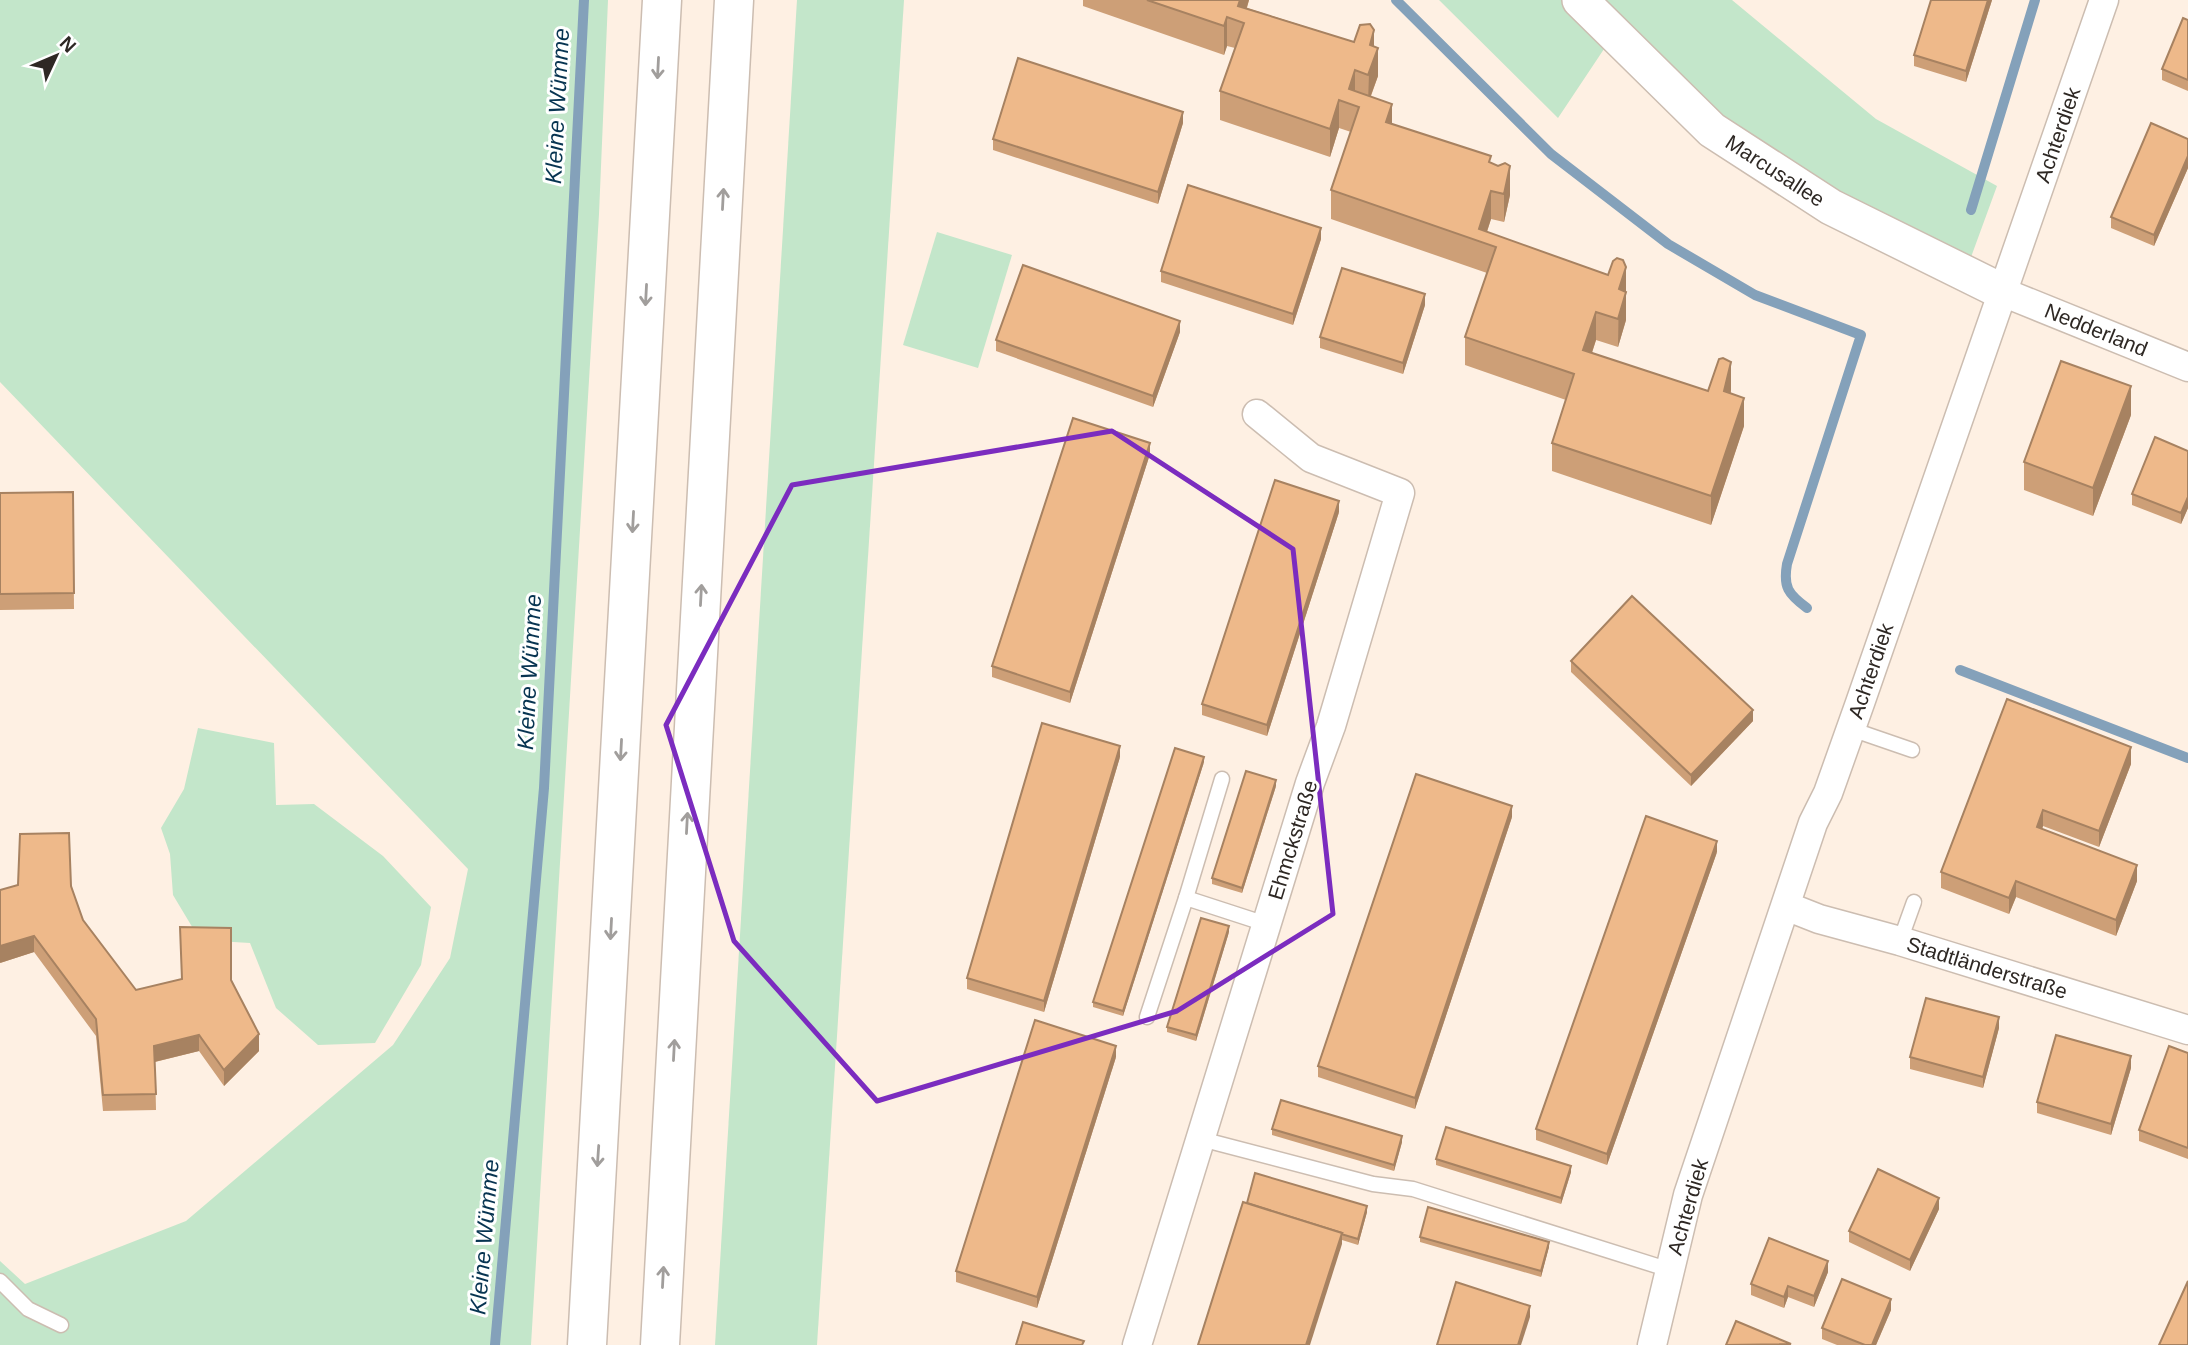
<svg xmlns="http://www.w3.org/2000/svg" width="2188" height="1345" viewBox="0 0 2188 1345" font-family="Arial,sans-serif">
	<style>
		.green { fill: #c3e6ca }
		.lines { fill: none; stroke-linecap: round; stroke-linejoin: round }
		.stream { stroke: #84a1ba; stroke-width: 10 }
		.service-casing { stroke: #ccbdb1; stroke-width: 17 }
		.minor-casing { stroke: #ccbdb1; stroke-width: 31 }
		.tertiary-casing { stroke: #ccbdb1; stroke-width: 38 }
		.motorway-casing { stroke: #ccbdb1; stroke-width: 41 }
		.service { stroke: #fff; stroke-width: 14 }
		.minor { stroke: #fff; stroke-width: 28 }
		.tertiary { stroke: #fff; stroke-width: 35 }
		.motorway { stroke: #fff; stroke-width: 38 }
		.wall { fill: #cd9f77 }
		.shaded-wall { fill: #a78261 }
		.building { fill: #eeb98a; stroke: #a78261; stroke-width: 2 }
		.oneway { stroke: #a19e9c }
		.marked { fill: none; stroke: #7b2cbf; stroke-width: 5; stroke-linejoin: round }
		.labels { text-anchor: middle; stroke-width: 6; stroke-linejoin: round; paint-order: stroke }
		.street-label { font-size: 21px; fill: #2e2824; stroke: #fff }
		.water-label { font-size: 23px; font-style: italic; fill: #073451; stroke: #fff }
	</style>
	<rect width="100%" height="100%" fill="#fef0e3"/>
	<g class="green">
		<path d="M0 0H608L599 214 531 1345H0V1261L25 1284 186 1221 393 1045 450 958 468 869 0 382Z"/>
		<path d="M797 0H904L817 1345H715Z"/>
		<path d="M1439 0H1732L1876 119 1997 186 1963 279 1709 136 1604 49 1558 118Z"/>
		<path d="M937 232 1012 255 978 368 903 345Z"/>
		<path d="M198 728 274 743 276 805 314 804 383 856 431 907 421 965 375 1043 318 1045 276 1008 250 943 200 940 173 895 170 854 161 828 184 789Z"/>
	</g>
	<g class="lines">
		<g class="stream">
			<path d="M1396 0 1551 154 1668 244 1755 295 1861 335 1787 564C1783 587 1788 594 1807 608"/>
			<path d="M1971 210 2035 0"/>
			<path d="M1960 670 2188 758"/>
			<path d="M495 1345 544 788 584 0"/>
		</g>
		<g class="service-casing">
			<g id="service">
				<path d="M1851 729 1912 750"/>
				<path d="M1186 898 1222 779"/>
				<path d="M1900 941 1914 902"/>
				<path d="M1147 1017 1186 898 1266 924"/>
				<path d="M1201 1139 1373 1184 1413 1189 1670 1270"/>
				<path d="M0 1281 28 1309 61 1325"/>
			</g>
		</g>
		<g class="minor-casing">
			<g id="minor">
				<path d="M2005 293 2188 367"/>
				<path d="M1786 906 1819 919 1900 941 2188 1030"/>
				<path d="M1137 1345 1310 783 1331 726 1400 493 1311 458 1257 414"/>
				<path d="M1652 1345 1688 1195 1813 823 1828 793 1860 703 2104 0"/>
			</g>
		</g>
		<g class="tertiary-casing">
			<path id="tertiary" d="M1580 0 1712 130 1831 207 2005 293"/>
		</g>
		<g class="motorway-casing">
			<g id="motorway">
				<path d="M587 1345 662 0"/>
				<path d="M660 1345 734 0"/>
			</g>
		</g>
		<use href="#service" class="service"/>
		<use href="#minor" class="minor"/>
		<use href="#tertiary" class="tertiary"/>
		<use href="#motorway" class="motorway"/>
	</g>
	<g class="wall">
		<path d="M1083 0H1249L1247 8 1354 42 1374 46 1378 76 1371 96 1392 124 1491 163 1510 195 1504 222 1491 219 1487 232 1626 291V320L1618 347 1596 340 1592 353 1708 391 1731 390V394L1744 426 1711 525 1552 471V443L1566 400 1465 365V337L1487 273 1331 219V190L1351 132 1339 128 1330 157 1220 120V91L1235 48 1227 46 1224 55 1083 6Z"/>
		<path d="M1931 0H1992L1966 82 1914 66V55Z"/>
		<path d="M2188 20V91L2162 80V69Z"/>
		<path d="M1183 123 1158 204 993 150V139Z"/>
		<path d="M2188 139V168L2154 246 2111 228V217Z"/>
		<path d="M1321 239 1293 325 1161 282V271Z"/>
		<path d="M1425 305 1403 374 1320 348V337Z"/>
		<path d="M1180 332 1153 407 996 351V340Z"/>
		<path d="M2131 415 2093 516 2024 490V462Z"/>
		<path d="M2188 451V508L2181 524 2132 505V494Z"/>
		<path d="M1150 454 1070 703 992 677V666Z"/>
		<path d="M73 492 74 609 0 610V493Z"/>
		<path d="M1339 512 1267 736 1202 715V704Z"/>
		<path d="M1571 661 1753 721 1691 786 1571 672Z"/>
		<path d="M2007 699 2131 764 2099 847 2043 826 2042 829 2137 881 2116 936 2016 897 2009 914 1941 888V872Z"/>
		<path d="M1120 757 1044 1012 967 989V978Z"/>
		<path d="M1204 762 1123 1016 1093 1007V1002Z"/>
		<path d="M1276 786 1242 893 1212 884V878Z"/>
		<path d="M1512 817 1415 1109 1318 1077V1066Z"/>
		<path d="M1717 852 1607 1165 1536 1140V1129Z"/>
		<path d="M71 886 83 920 136 990 231 980 259 1051 224 1086 199 1051 155 1062 156 1110 103 1111 96 1036 34 952 0 963Z"/>
		<path d="M1229 932 1196 1041 1167 1032V1027Z"/>
		<path d="M1999 1028 1983 1088 1910 1069V1057Z"/>
		<path d="M2188 1053V1159L2139 1141V1130Z"/>
		<path d="M1116 1057 1037 1308 956 1282V1271Z"/>
		<path d="M2131 1068 2111 1135 2037 1113V1102Z"/>
		<path d="M1272 1129 1402 1142 1394 1171 1272 1135Z"/>
		<path d="M1436 1159 1571 1172 1561 1204 1436 1165Z"/>
		<path d="M1247 1203 1367 1212 1358 1245 1342 1240V1244Z"/>
		<path d="M1939 1209 1910 1271 1849 1242V1231Z"/>
		<path d="M1420 1237 1549 1247 1541 1277 1420 1242Z"/>
		<path d="M1828 1272 1814 1307 1788 1297 1784 1308 1751 1295V1284Z"/>
		<path d="M1891 1310 1876 1345H1837L1822 1339V1328Z"/>
	</g>
	<g class="shaded-wall">
		<path d="M1240 0H1249L1242 22 1238 6Z"/>
		<path d="M1988 0H1992L1966 82V71Z"/>
		<path d="M1227 17V46L1224 55V26Z"/>
		<path d="M1374 30V58L1378 48V76L1368 103 1370 45Z"/>
		<path d="M1355 70V98L1349 89Z"/>
		<path d="M1339 100V128L1330 157V129Z"/>
		<path d="M1392 104V132L1386 122Z"/>
		<path d="M1183 112V123L1158 204V192Z"/>
		<path d="M2188 156V168L2154 246V235Z"/>
		<path d="M1510 166V195L1504 222V194Z"/>
		<path d="M1491 191V219L1483 243 1479 229Z"/>
		<path d="M1321 228V239L1293 325V314Z"/>
		<path d="M1626 267V320L1618 347 1619 289Z"/>
		<path d="M1425 294V305L1403 374V363Z"/>
		<path d="M1596 312V340L1583 379V350Z"/>
		<path d="M1180 321V332L1153 407V396Z"/>
		<path d="M1731 362V390L1724 420V391Z"/>
		<path d="M2131 386V415L2093 516V488Z"/>
		<path d="M1744 398V426L1711 525V496Z"/>
		<path d="M1150 443V454L1070 703V692Z"/>
		<path d="M2188 497V508L2181 524V513Z"/>
		<path d="M1339 501V512L1267 736V725Z"/>
		<path d="M1753 710V721L1691 786V775Z"/>
		<path d="M1120 746V757L1044 1012V1001Z"/>
		<path d="M2131 747V764L2099 847V831Z"/>
		<path d="M1204 757V762L1123 1016V1011Z"/>
		<path d="M1276 780V786L1242 893V888Z"/>
		<path d="M1512 806V817L1415 1109V1098Z"/>
		<path d="M2043 810V826L2037 843V827Z"/>
		<path d="M1717 841V852L1607 1165V1154Z"/>
		<path d="M2137 865V881L2116 936V920Z"/>
		<path d="M2016 881V897L2009 914V898Z"/>
		<path d="M1229 926V932L1196 1041V1035Z"/>
		<path d="M34 936V952L0 963V946Z"/>
		<path d="M1999 1017V1028L1983 1088V1077Z"/>
		<path d="M259 1034V1051L224 1086V1070Z"/>
		<path d="M199 1035V1051L154 1062V1046Z"/>
		<path d="M1116 1046V1057L1037 1308V1297Z"/>
		<path d="M2131 1056V1068L2111 1135V1124Z"/>
		<path d="M1402 1136V1142L1394 1171V1165Z"/>
		<path d="M1571 1166V1172L1561 1204V1198Z"/>
		<path d="M1939 1198V1209L1910 1271V1260Z"/>
		<path d="M1367 1206V1212L1358 1245V1239Z"/>
		<path d="M1342 1233V1244L1310 1345H1306Z"/>
		<path d="M1549 1242V1247L1541 1277V1271Z"/>
		<path d="M1828 1261V1272L1814 1307V1296Z"/>
		<path d="M1788 1286V1297L1784 1308V1297Z"/>
		<path d="M1891 1299V1310L1876 1345H1872Z"/>
		<path d="M1530 1306V1317L1521 1345H1518Z"/>
	</g>
	<g class="building">
		<path d="M1147 0H1240L1238 6 1354 42 1360 25 1370 24 1374 30 1370 45 1378 48 1368 75 1355 70 1349 89 1392 104 1386 122 1491 156 1489 162 1498 166 1505 163 1510 166 1504 194 1491 191 1479 229 1608 275 1613 261 1617 258 1623 260 1626 267 1619 289 1626 292 1618 319 1596 312 1583 350 1708 391 1719 359 1723 358 1731 362 1724 391 1744 398 1711 496 1552 443 1574 374 1465 337 1496 247 1331 190 1359 107 1339 100 1330 129 1220 91 1244 23 1227 17 1224 26Z"/>
		<path d="M1931 0H1988L1966 71 1914 55Z"/>
		<path d="M2183 18 2188 20V80L2162 69Z"/>
		<path d="M1018 58 1183 112 1158 192 993 139Z"/>
		<path d="M2151 123 2188 139V156L2154 235 2111 217Z"/>
		<path d="M1188 185 1321 228 1293 314 1161 271Z"/>
		<path d="M1023 265 1180 321 1153 396 996 340Z"/>
		<path d="M1342 268 1425 294 1403 363 1320 337Z"/>
		<path d="M2061 361 2131 386 2093 488 2024 462Z"/>
		<path d="M1073 418 1150 443 1070 692 992 666Z"/>
		<path d="M2155 437 2188 451V497L2181 513 2132 494Z"/>
		<path d="M1275 480 1339 501 1267 725 1202 704Z"/>
		<path d="M73 492 74 593 0 594V493Z"/>
		<path d="M1632 596 1753 710 1691 775 1571 661Z"/>
		<path d="M2007 699 2131 747 2099 831 2043 810 2037 827 2137 865 2116 920 2016 881 2009 898 1941 872Z"/>
		<path d="M1042 723 1120 746 1044 1001 967 978Z"/>
		<path d="M1175 748 1204 757 1123 1011 1093 1002Z"/>
		<path d="M1246 771 1276 780 1242 888 1212 878Z"/>
		<path d="M1416 774 1512 806 1415 1098 1318 1066Z"/>
		<path d="M1646 816 1717 841 1607 1154 1536 1129Z"/>
		<path d="M69 833 71 886 83 920 136 990 182 979 180 927 231 928V980L259 1034 224 1070 199 1035 154 1046 156 1094 103 1095 96 1019 34 936 0 946V890L18 885 20 834Z"/>
		<path d="M1201 918 1229 926 1196 1035 1167 1027Z"/>
		<path d="M1926 998 1999 1017 1983 1077 1910 1057Z"/>
		<path d="M1035 1020 1116 1046 1037 1297 956 1271Z"/>
		<path d="M2056 1035 2131 1056 2111 1124 2037 1102Z"/>
		<path d="M2169 1046 2188 1053V1148L2139 1130Z"/>
		<path d="M1281 1100 1402 1136 1394 1165 1272 1129Z"/>
		<path d="M1446 1127 1571 1166 1561 1198 1436 1159Z"/>
		<path d="M1878 1169 1939 1198 1910 1260 1849 1231Z"/>
		<path d="M1255 1173 1367 1206 1358 1239 1341 1234 1342 1233 1247 1203Z"/>
		<path d="M1243 1202 1342 1233 1306 1345H1198Z"/>
		<path d="M1428 1207 1549 1242 1541 1271 1420 1237Z"/>
		<path d="M1769 1238 1828 1261 1814 1296 1788 1286 1784 1297 1751 1284Z"/>
		<path d="M1842 1279 1891 1299 1872 1345H1865L1822 1328Z"/>
		<path d="M2188 1281V1345H2159Z"/>
		<path d="M1456 1282 1530 1306 1518 1345H1437Z"/>
		<path d="M1736 1321 1791 1344 1726 1345Z"/>
		<path d="M1023 1322 1084 1341 1082 1345H1016Z"/>
	</g>
	<defs><path id="oneway-shaft" d="M-6 0H5M1.5-3L5.5 0L1.5 3" fill="none" stroke-width="1.6" stroke-linecap="round" stroke-linejoin="round" transform="scale(1.75)"/></defs>
	<g class="oneway">
		<use href="#oneway-shaft" transform="translate(658 68) rotate(93)"/>
		<use href="#oneway-shaft" transform="translate(723 199) rotate(-87)"/>
		<use href="#oneway-shaft" transform="translate(646 295) rotate(93)"/>
		<use href="#oneway-shaft" transform="translate(633 522) rotate(93)"/>
		<use href="#oneway-shaft" transform="translate(701 595) rotate(-87)"/>
		<use href="#oneway-shaft" transform="translate(621 750) rotate(93)"/>
		<use href="#oneway-shaft" transform="translate(687 823) rotate(-87)"/>
		<use href="#oneway-shaft" transform="translate(611 929) rotate(93)"/>
		<use href="#oneway-shaft" transform="translate(674 1050) rotate(-87)"/>
		<use href="#oneway-shaft" transform="translate(598 1156) rotate(94)"/>
		<use href="#oneway-shaft" transform="translate(663 1277) rotate(-87)"/>
	</g>
	<path class="marked" d="M1112 431 1293 549 1333 914 1177 1011 877 1101 734 941 666 725 792 485Z"/>
	<g class="labels">
		<g class="street-label">
			<text transform="translate(2058 135) rotate(-71)" y="7">Achterdiek</text>
			<text transform="translate(1775 171) rotate(33)" y="7">Marcusallee</text>
			<text transform="translate(2096 330) rotate(22)" y="7">Nedderland</text>
			<text transform="translate(1871 671) rotate(-71)" y="7">Achterdiek</text>
			<text transform="translate(1293 840) rotate(-73)" y="7">Ehmckstraße</text>
			<text transform="translate(1987 968) rotate(17)" y="7">Stadtländerstraße</text>
			<text transform="translate(1688 1207) rotate(-74)" y="7">Achterdiek</text>
		</g>
		<g class="water-label">
			<text transform="translate(557 106) rotate(-87)" y="8">Kleine Wümme</text>
			<text transform="translate(529 672) rotate(-87)" y="8">Kleine Wümme</text>
			<text transform="translate(484 1237) rotate(-85)" y="8">Kleine Wümme</text>
		</g>
	</g>
	<g transform="translate(56 56) rotate(46)" stroke="#ffffff" stroke-width="5" paint-order="stroke">
	<path d="M0-5L12 26L0 18L-12 26Z" fill="#2e2824"/>
	<text y="-10" font-size="19" font-weight="bold" text-anchor="middle" fill="#2e2824">N</text>
	</g>
</svg>
